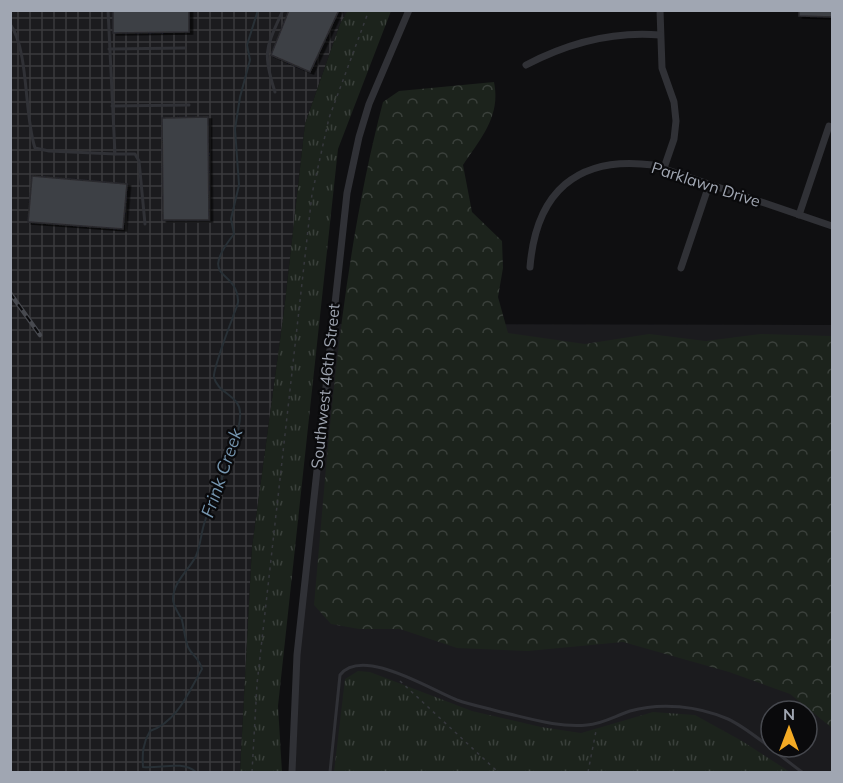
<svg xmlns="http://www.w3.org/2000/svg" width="843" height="783" viewBox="0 0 843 783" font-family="Mulish,sans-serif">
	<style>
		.built { fill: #1b1b1e; fill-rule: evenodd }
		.industrial { fill: url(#industrial-grid) }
		.grass { fill: url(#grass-tufts) }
		.forest { fill: url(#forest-crowns) }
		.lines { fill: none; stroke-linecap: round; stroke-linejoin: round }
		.stream { stroke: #283036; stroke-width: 2 }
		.building { fill: #3e3f44; stroke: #29292d; stroke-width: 1.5; filter: url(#shadow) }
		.path { stroke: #36383d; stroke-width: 1.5; stroke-dasharray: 3 4.5; stroke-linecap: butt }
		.lane { stroke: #303136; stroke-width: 3 }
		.street { stroke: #303136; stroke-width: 7 }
		.rail-casing { stroke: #47494f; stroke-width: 4.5 }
		.rail { stroke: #0a0a0c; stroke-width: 2; stroke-dasharray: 7; stroke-linecap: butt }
		.labels { text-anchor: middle; stroke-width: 4.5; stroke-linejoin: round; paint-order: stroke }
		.street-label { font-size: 16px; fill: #a0a6b2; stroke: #0a0a0c }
		.water-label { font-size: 18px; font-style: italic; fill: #7595af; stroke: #0a0a0c }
	</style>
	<defs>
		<pattern id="industrial-grid" width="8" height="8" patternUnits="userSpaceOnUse" patternTransform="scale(1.5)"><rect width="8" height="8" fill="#1b1b1e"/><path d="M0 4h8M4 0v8" fill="none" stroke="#39393c"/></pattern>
		<pattern id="grass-tufts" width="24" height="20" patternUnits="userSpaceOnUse" patternTransform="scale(1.5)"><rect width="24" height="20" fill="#1c231c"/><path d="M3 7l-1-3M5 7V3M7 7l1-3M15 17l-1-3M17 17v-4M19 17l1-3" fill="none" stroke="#3a403b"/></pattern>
		<pattern id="forest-crowns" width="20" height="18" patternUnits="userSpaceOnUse" patternTransform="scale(1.5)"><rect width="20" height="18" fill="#1c231c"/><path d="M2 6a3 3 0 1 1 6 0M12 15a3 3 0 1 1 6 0" fill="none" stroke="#3a403b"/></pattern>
		<filter id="shadow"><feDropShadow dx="3.5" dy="2" stdDeviation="0" flood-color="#0009"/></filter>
	</defs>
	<rect width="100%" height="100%" fill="#0f0f11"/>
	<path class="built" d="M331 324 832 325V772H292L294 703ZM771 711H807V747H771Z"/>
	<path class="industrial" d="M10 11H348L340 24 305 124 284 311 252 547 240 772H11Z"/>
	<g class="grass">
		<path d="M348 10 391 11 338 149 278 706 282 772H240L252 547 284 311 305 124 340 24Z"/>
		<path d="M358 671 370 672 472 711 541 727 581 733 653 712 695 715 742 741 790 772H334L345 679Z"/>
	</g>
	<path class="forest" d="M494 82C501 116 481 138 463 165L472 212 502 241 503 268 498 297 508 333 585 344 649 334 706 341 760 334 832 336V728L790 694 729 672 623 642 528 651 457 648 400 629H359L331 624 314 605C329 437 340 266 383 102L399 91Z"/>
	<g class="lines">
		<path class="stream" d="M196 772C182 760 160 769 143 767 142 753 143 743 150 731 177 722 188 693 202 669 199 657 192 656 188 647 185 639 184 629 182 620 179 614 173 606 173 599 173 582 189 570 196 556 201 544 201 532 205 521 214 493 242 439 240 412 239 395 217 393 214 377 213 370 229 327 233 317 234 311 239 305 238 300 236 268 197 281 234 234L231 219 239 185 235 129 240 97 250 60 247 45 258 10"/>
	</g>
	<g class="building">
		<path d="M113 10H189V32L113 33Z"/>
		<path d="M289 10H339L310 72 271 55Z"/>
		<path d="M799 10H832V17L799 16Z"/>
		<path d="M208 117 209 220H163L162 118Z"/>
		<path d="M32 176 127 184 123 229 28 222Z"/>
	</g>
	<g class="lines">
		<g class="path">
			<path d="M400 681 498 772"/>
			<path d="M252 772 257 684 312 194 329 118 369 10"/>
			<path d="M588 772 596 731"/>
		</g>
		<g class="lane">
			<path d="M10 24C29 49 24 116 35 148L49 151 115 154 108 10"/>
			<path d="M109 49 185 48"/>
			<path d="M275 92C262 52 266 48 283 10"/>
			<path d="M112 106 189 105"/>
			<path d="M115 154H135L139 161 145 224"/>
			<path d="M330 772 340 675C362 646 431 690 457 700 471 705 487 708 501 712 528 718 559 728 587 725 602 724 615 716 630 711 661 702 698 706 728 719 750 729 781 757 802 772"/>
		</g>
		<g class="street">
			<path d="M660 10 662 68 674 102 676 121 674 139 664 168"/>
			<path d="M526 65C568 43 612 31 660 35"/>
			<path d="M799 215 829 126"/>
			<path d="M530 267C536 193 576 155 653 165L832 226"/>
			<path d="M681 268 709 185"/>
			<path d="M292 772 297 655 347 193 359 137 369 104 409 10"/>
		</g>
		<g class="rail-casing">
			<path id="rail" d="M10 293 40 335"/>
		</g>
		<use href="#rail" class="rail"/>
	</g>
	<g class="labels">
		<g class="street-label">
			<text transform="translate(706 184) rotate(18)" y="6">Parklawn Drive</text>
			<text transform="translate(325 386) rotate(-84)" y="6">Southwest 46th Street</text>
		</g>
		<g class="water-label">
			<text transform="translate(222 473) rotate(-71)" y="6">Frink Creek</text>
		</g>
	</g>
	<rect width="843" height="783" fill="none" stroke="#a0a6b2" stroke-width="24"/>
	<g transform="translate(789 729)"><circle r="28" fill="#0a0a0c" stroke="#46484e" stroke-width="1.5"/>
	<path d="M0-4.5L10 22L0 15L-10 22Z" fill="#f4aa24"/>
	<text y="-9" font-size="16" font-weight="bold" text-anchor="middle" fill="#a0a6b2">N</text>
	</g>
</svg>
